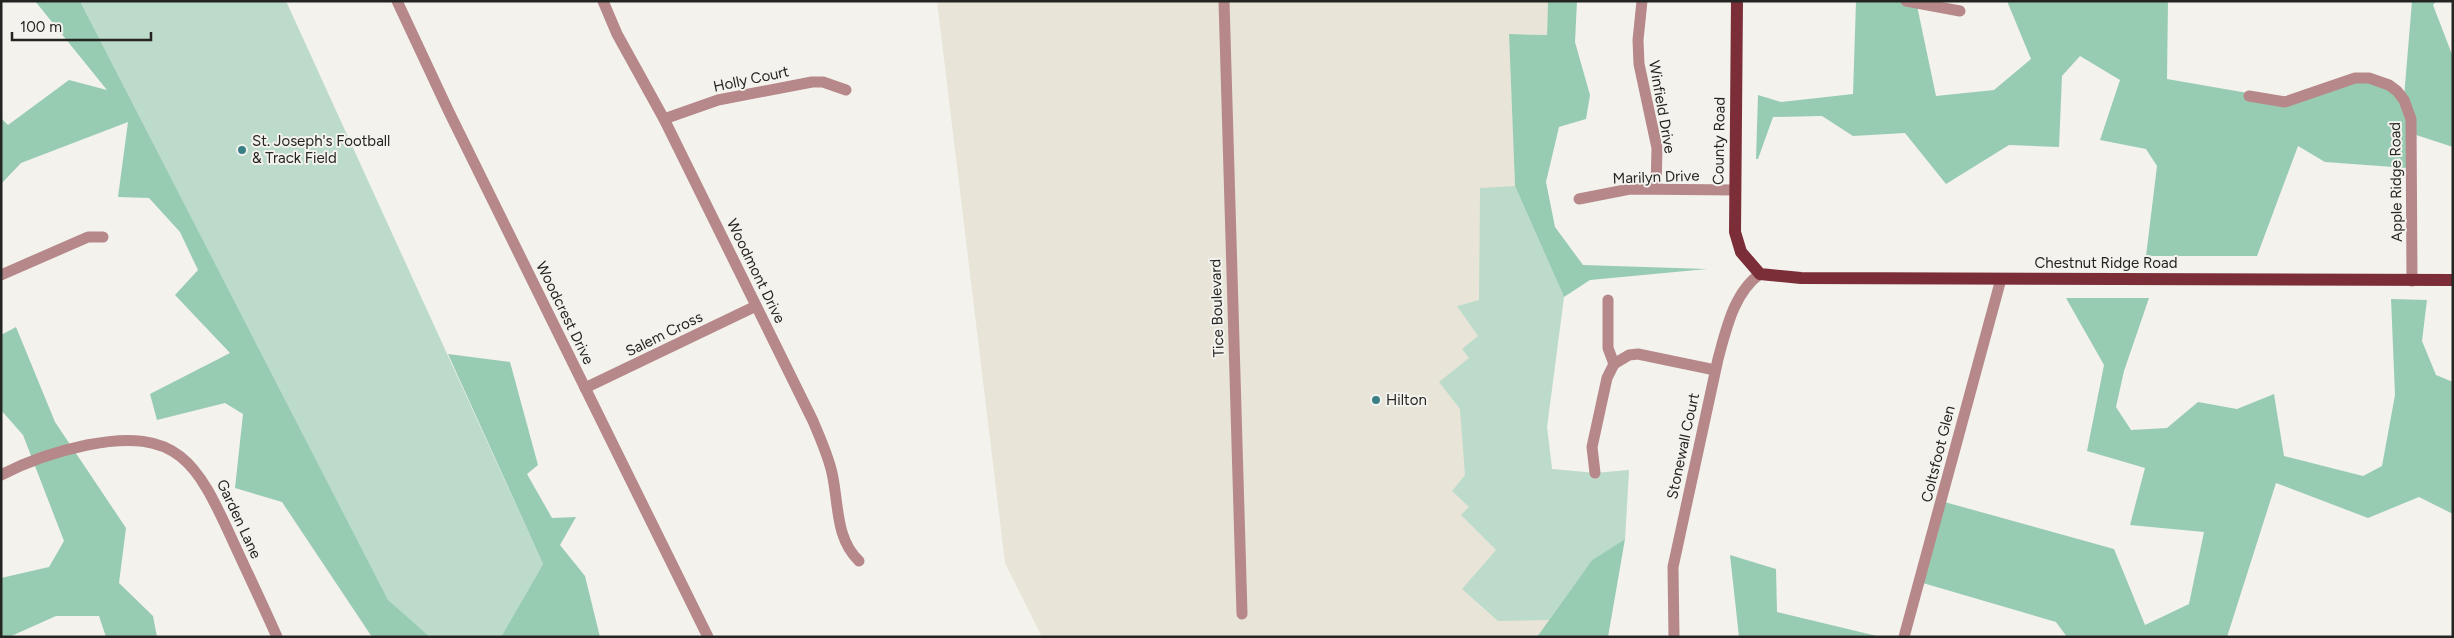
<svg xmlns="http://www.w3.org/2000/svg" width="2454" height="638" viewBox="0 0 2454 638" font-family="Figtree,sans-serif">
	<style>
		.built { fill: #e8e5d8 }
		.green { fill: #bddbcb }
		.forest { fill: #98ccb2 }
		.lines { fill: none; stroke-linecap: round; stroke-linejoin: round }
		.minor { stroke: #b6888a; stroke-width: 11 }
		.major { stroke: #7b2e38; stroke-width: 12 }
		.poi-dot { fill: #388085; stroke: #f3f2ed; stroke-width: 2 }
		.labels { text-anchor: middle; stroke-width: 4; stroke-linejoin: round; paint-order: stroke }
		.street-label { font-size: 15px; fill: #242422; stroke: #f3f2ed }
		.poi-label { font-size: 15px; fill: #242422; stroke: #f3f2ed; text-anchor: start }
	</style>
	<rect width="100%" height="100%" fill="#f3f2ed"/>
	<path class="built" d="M937 1H1548L1547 35 1509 34 1515 186 1564 297 1547 427 1552 469 1595 473 1629 470 1625 539 1592 560 1537 637H1042L1005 563Z"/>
	<g class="green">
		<path d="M80 1H286L543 564 501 637H430L388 601Z"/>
		<path d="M1515 186 1564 297 1547 427 1552 469 1595 473 1629 470 1625 539 1592 560 1549 620 1498 621 1462 589 1496 550 1461 515 1469 507 1452 491 1465 475 1460 409 1439 382 1469 358 1462 349 1478 336 1457 306 1479 300 1480 188Z"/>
	</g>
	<g class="forest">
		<path d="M35 1H80L388 600 430 637H372L282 502 235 488 243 414 225 403 157 420 150 394 230 353 175 295 198 270 180 232 149 198 118 197 128 122 21 163 1 184V118L8 125 69 80 107 90Z"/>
		<path d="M1548 1H1577L1575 42 1590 95 1586 119 1559 127 1546 182 1555 227 1583 265 1707 269 1590 280 1564 297 1515 186 1509 34 1547 35Z"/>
		<path d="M1856 1H1916L1936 96 1994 90 2031 59 2007 1H2168L2167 79 2294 101 2367 77 2404 97 2412 1H2436L2433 5 2453 57V147L2410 133 2407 168 2325 162 2298 146 2257 256H2146L2157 166 2146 149 2100 140 2120 80 2080 56 2062 76 2059 147 2009 145 1946 184 1905 133 1853 136 1822 116 1773 117 1758 159H1756L1758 95 1781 102 1853 94Z"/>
		<path d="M2066 298H2149L2124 371 2116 407 2131 430 2167 428 2198 402 2237 409 2274 394 2284 456 2363 476 2382 466 2395 395 2391 299 2427 300 2422 341 2436 375 2453 382V514L2419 497 2368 518 2276 483 2227 637H2067L2056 622 1916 581 1941 501 2114 549 2145 625 2189 604 2204 532 2130 525 2145 468 2087 451 2104 365Z"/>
		<path d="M16 327 55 422 126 528 119 583 153 616 157 637H106L99 616H56L9 637H1V578L49 567 64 541 23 435 1 410V335Z"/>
		<path d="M448 354 510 362 538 465 527 474 552 518 576 517 560 545 585 576 600 637H501L543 564Z"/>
		<path d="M1625 539 1608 637H1537L1592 560Z"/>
		<path d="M1730 555 1776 569 1777 612 1881 637H1739Z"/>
	</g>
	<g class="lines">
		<g class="minor">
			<path d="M397 1 449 112 708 637"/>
			<path d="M603 1 617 34 664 119 813 421C820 438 828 455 832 473 839 504 835 538 859 561"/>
			<path d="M1224 1 1242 614"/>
			<path d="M1642 1 1638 40 1639 64 1657 148 1656 189"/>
			<path d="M1906 1 1960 11"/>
			<path d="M2249 96 2285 102 2355 78H2369L2389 85 2397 91 2404 100 2411 119 2412 281"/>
			<path d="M664 119 718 100 812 82H823L846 90"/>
			<path d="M1579 199 1630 189 1735 190"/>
			<path d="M1 275 88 237H103"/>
			<path d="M1614 364 1629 355 1638 354 1715 370"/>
			<path d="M585 388 756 306"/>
			<path d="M1595 473 1592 447 1607 378 1614 364 1608 348V300"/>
			<path d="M1 475C28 461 58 451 87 445 178 427 197 463 231 537 246 570 262 603 277 637"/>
			<path d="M1674 637 1673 567 1718 359C1726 330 1734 292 1760 274"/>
			<path d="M1904 637 2001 279"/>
		</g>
		<path class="major" d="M1737 1 1735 232 1741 252 1760 274 1801 278 2453 280"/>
	</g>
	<g class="poi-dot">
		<circle cx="242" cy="150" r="5"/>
		<circle cx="1376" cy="400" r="5"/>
	</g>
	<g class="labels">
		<g class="street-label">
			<text transform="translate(751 79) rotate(-12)" y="5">Holly Court</text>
			<text transform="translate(1662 107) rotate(80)" y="5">Winfield Drive</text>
			<text transform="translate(1719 141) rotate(-89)" y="5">County Road</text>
			<text transform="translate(1656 177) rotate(-2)" y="5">Marilyn Drive</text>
			<text transform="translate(2396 182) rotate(-91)" y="5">Apple Ridge Road</text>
			<text x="2106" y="268">Chestnut Ridge Road</text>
			<text transform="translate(756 271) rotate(64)" y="5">Woodmont Drive</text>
			<text transform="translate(1217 308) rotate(-92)" y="5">Tice Boulevard</text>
			<text transform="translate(565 313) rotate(64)" y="5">Woodcrest Drive</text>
			<text transform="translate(664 334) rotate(-26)" y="5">Salem Cross</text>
			<text transform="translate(1683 446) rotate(-78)" y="5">Stonewall Court</text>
			<text transform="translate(1938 454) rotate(-76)" y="5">Coltsfoot Glen</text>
			<text transform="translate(239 519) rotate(65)" y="5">Garden Lane</text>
		</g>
		<g class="poi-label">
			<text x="252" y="146">St. Joseph's Football<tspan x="252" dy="17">&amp; Track Field</tspan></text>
			<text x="1386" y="405">Hilton</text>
		</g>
	</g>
	<rect width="2454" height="638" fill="none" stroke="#242422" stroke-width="5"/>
	<path d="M12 32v8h139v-8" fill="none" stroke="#242422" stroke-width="2.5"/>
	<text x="20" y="32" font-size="15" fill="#242422" stroke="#f3f2ed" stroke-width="4" paint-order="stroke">100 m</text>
</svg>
